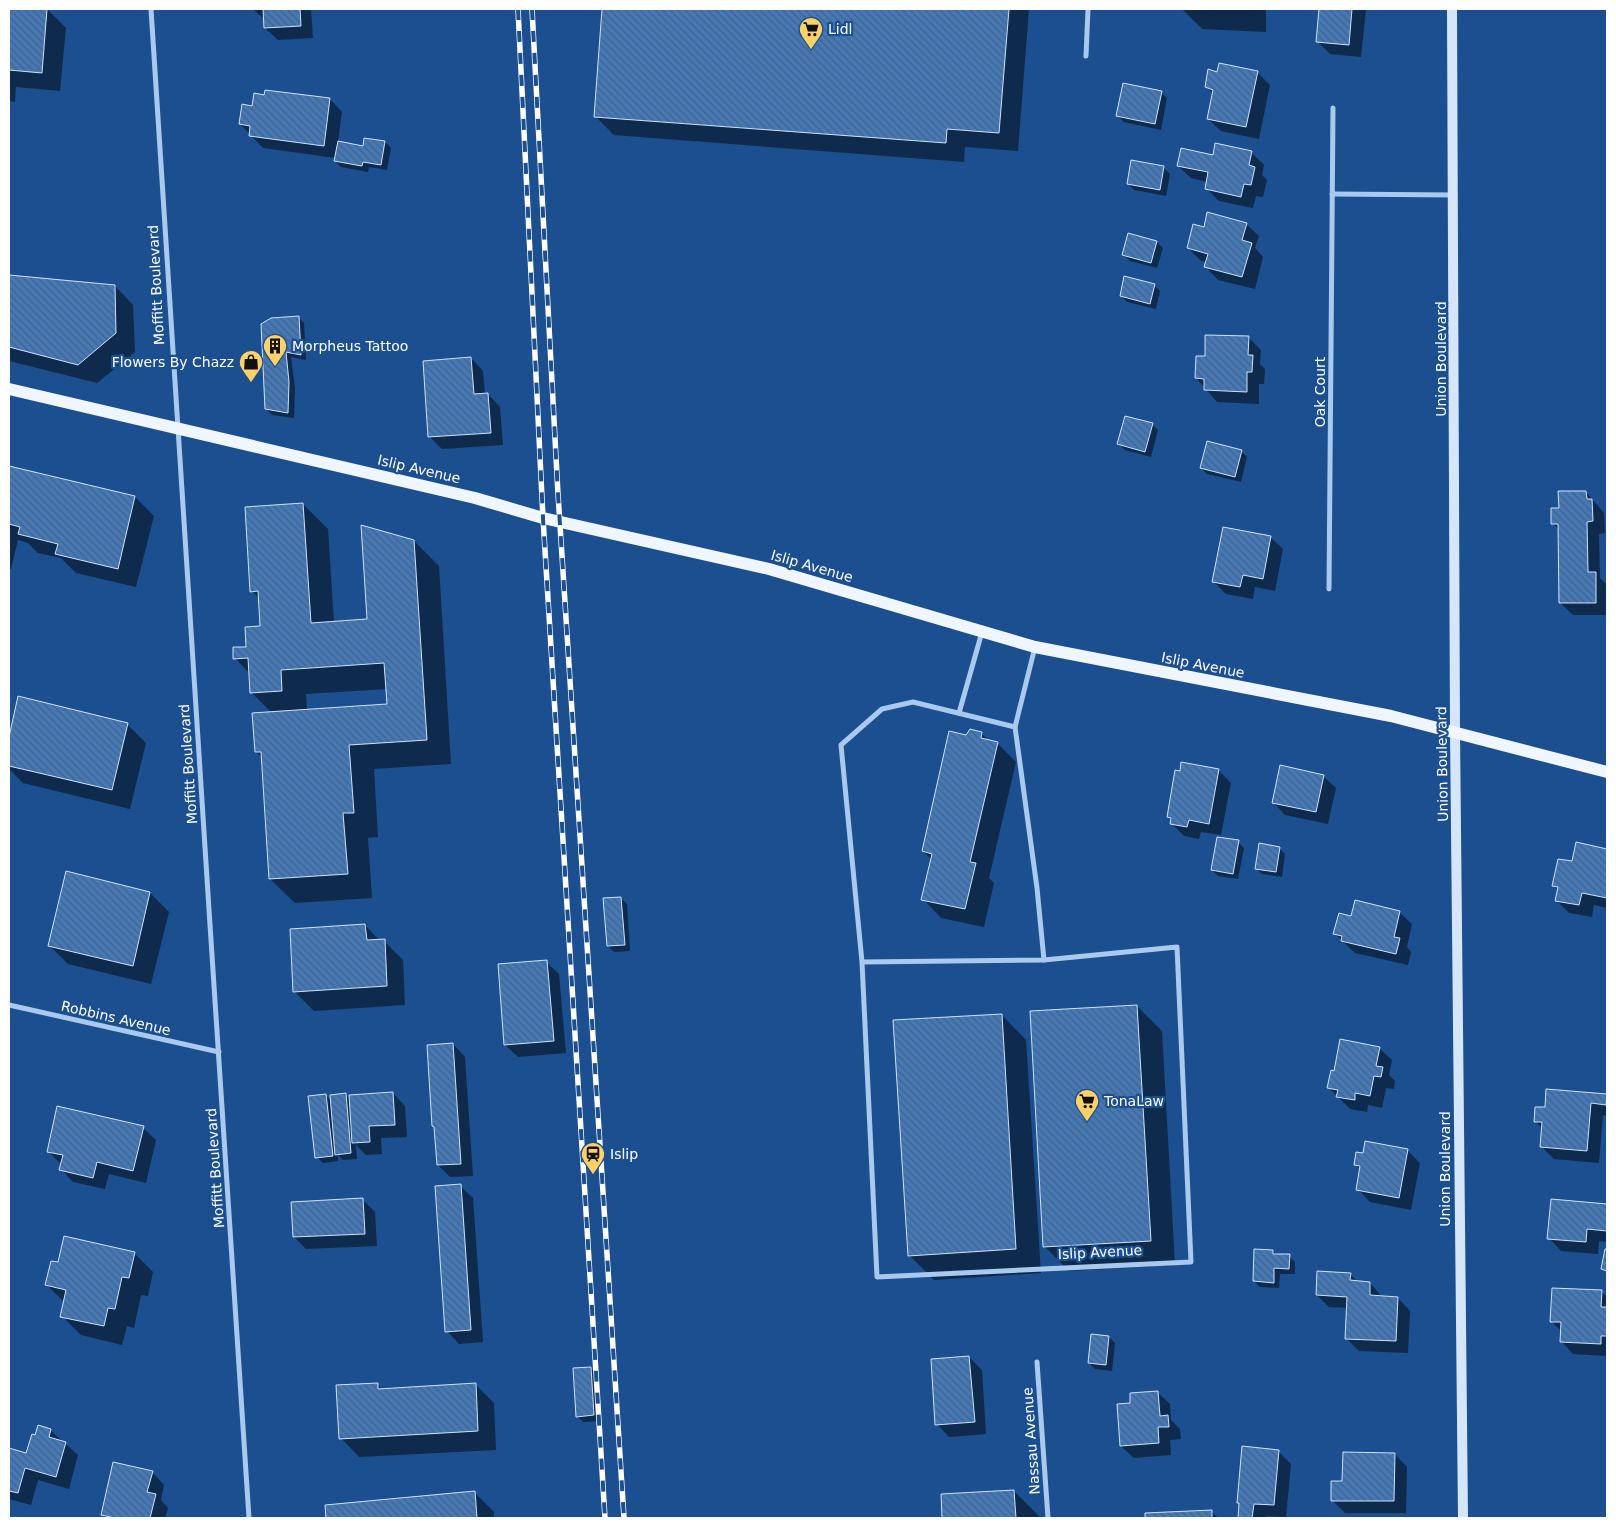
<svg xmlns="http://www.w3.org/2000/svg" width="1616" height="1527" viewBox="0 0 1616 1527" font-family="'DejaVu Sans',sans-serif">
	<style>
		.shadow { fill: #0007; fill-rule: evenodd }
		.building { fill: url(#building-back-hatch); stroke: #cfe3fa }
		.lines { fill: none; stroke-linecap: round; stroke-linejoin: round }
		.street { stroke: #a9c9ee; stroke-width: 5 }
		.secondary { stroke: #d6e6fa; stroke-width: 10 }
		.primary { stroke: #f0f6ff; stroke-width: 12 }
		.rail-casing { stroke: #fff; stroke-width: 5.5 }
		.rail { stroke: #1b4f8f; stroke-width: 4; stroke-dasharray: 11; stroke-linecap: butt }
		.labels { text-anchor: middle; stroke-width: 4.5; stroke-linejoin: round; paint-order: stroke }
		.poi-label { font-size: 14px; fill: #fff; stroke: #1b4f8f; text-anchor: start }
		.street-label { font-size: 14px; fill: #fff; stroke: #1b4f8f }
	</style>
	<defs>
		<pattern id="building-back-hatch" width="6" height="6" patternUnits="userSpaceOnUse" patternTransform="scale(1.25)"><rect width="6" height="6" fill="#4478b7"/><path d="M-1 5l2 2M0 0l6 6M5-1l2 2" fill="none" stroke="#486282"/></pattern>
	</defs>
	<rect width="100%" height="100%" fill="#1b4f8f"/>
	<g class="shadow">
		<path d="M9 9H47L66 28 60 91 16 87 15 102 9 101Z"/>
		<path d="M253 9H311L313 38 278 40 265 28 264 19Z"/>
		<path d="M603 9H1029L1018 151 965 147 964 162 614 135 595 116Z"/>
		<path d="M1182 9H1266V32L1202 29Z"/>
		<path d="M1320 9H1364L1366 10 1361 57 1330 54 1317 41Z"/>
		<path d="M1257 72 1270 85 1259 139 1221 131 1208 119 1214 94 1206 87Z"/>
		<path d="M1161 92 1167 98 1161 130 1124 122 1118 116Z"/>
		<path d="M330 99 342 112 338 142 364 147 385 142 391 148 387 170 369 167 368 172 341 167 335 161 336 158 263 148 240 124 253 107Z"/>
		<path d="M1251 152 1264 165 1262 175 1267 180 1263 197 1256 196 1253 208 1219 201 1206 188 1207 182 1191 178 1178 166 1214 157Z"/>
		<path d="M1132 161 1164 168 1170 174 1166 196 1134 190 1128 184Z"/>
		<path d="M1246 224 1259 236 1255 248 1263 257 1255 289 1218 280 1206 267 1207 262 1201 261 1188 248 1204 228Z"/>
		<path d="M1157 242 1163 248 1157 268 1130 261 1124 255Z"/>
		<path d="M9 277 115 286 133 305 135 352 97 383 9 361Z"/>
		<path d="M1154 285 1160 291 1156 309 1127 302 1121 296Z"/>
		<path d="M298 317 304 323 306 360 291 357 295 388 294 418 272 415 266 409Z"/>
		<path d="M1248 337 1261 350 1260 364 1265 369 1264 384H1259V404L1217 402 1196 378 1206 357Z"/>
		<path d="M471 358 483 371 485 394H488L500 407 503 445 442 449 429 436Z"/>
		<path d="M1152 424 1158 430 1151 457 1125 450 1119 444Z"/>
		<path d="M1241 451 1247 457 1241 482 1207 474 1201 468Z"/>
		<path d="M9 467 135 497 154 516 136 587 76 573 61 558 38 553 28 543 18 540 11 569H9Z"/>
		<path d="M1586 492 1604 513 1605 533 1599 534 1600 578 1607 585V615H1573L1560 603 1559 530 1553 523 1560 509Z"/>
		<path d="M303 504 328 529 334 623 368 620 414 541 439 566 451 764 374 769 378 837 368 838 372 898 295 903 270 879 263 758 256 752 272 713 251 692 250 674 235 658 247 648 261 627 260 599 252 591ZM387 689 388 705 307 711 306 694Z"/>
		<path d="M1270 537 1283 549 1275 591 1255 587 1253 599 1226 594 1213 581Z"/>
		<path d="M19 698 127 724 146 743 130 809 23 783 9 769V743Z"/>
		<path d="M981 733 989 741 997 743 1016 762 989 878 994 883 984 927 941 918 923 899 932 860 923 851 967 736Z"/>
		<path d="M1218 770 1231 783 1221 835 1201 832 1199 839 1184 836 1171 823 1172 820 1168 817Z"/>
		<path d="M1323 776 1336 788 1328 824 1285 815 1273 802Z"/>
		<path d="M1238 842 1244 848 1238 879 1218 876 1212 870Z"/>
		<path d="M1577 844 1607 850V908L1594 905 1592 917 1569 913 1556 900 1558 890 1554 886 1573 863Z"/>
		<path d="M1279 848 1285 854 1282 877 1262 874 1256 868Z"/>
		<path d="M150 893 169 912 151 984 68 964 49 945Z"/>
		<path d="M621 898 627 904 630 951 614 952 608 946Z"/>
		<path d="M1399 912 1412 924 1407 947 1411 952 1408 965 1355 953 1335 934 1352 918Z"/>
		<path d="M365 925 380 941H384L403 960 405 1005 314 1011 295 992Z"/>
		<path d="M546 962 559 974 566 1053 518 1057 505 1045Z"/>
		<path d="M1137 1006 1162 1031 1175 1265 1069 1271 1044 1246Z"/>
		<path d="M1002 1015 1026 1040 1041 1273 934 1280 909 1255Z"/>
		<path d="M453 1044 465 1057 473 1176 450 1177 438 1165Z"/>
		<path d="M1379 1048 1392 1060 1389 1075 1395 1081 1394 1089 1386 1088 1382 1108 1368 1105 1367 1112 1350 1109 1329 1088 1335 1072Z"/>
		<path d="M393 1093 405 1106 407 1137 381 1138 382 1154 366 1155 356 1145 357 1159 343 1160 338 1155V1161L323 1163 317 1157 326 1095 332 1102 346 1095 350 1099Z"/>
		<path d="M1606 1095 1607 1116 1603 1115 1599 1163 1554 1159 1541 1146 1543 1129 1535 1121 1546 1109Z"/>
		<path d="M143 1128 156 1140 146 1183 109 1174 105 1189 73 1182 61 1169V1164L48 1151Z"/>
		<path d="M1407 1150 1420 1163 1411 1210 1370 1202 1358 1189 1361 1170 1355 1164 1364 1154Z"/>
		<path d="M460 1186 473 1198 483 1342 459 1344 447 1331Z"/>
		<path d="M363 1200 375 1212 377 1246 306 1249 294 1237Z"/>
		<path d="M1552 1200 1607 1205V1242L1599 1241 1598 1254 1561 1251 1549 1238Z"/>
		<path d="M1273 1251 1277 1255 1289 1256 1295 1262V1274H1280L1279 1288 1260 1287 1254 1281Z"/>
		<path d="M134 1253 153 1272 148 1296 141 1295 134 1328 127 1326 122 1345 81 1335 62 1316 65 1303 47 1285 59 1264Z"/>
		<path d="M1351 1275 1358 1282 1370 1283 1382 1297 1398 1298 1410 1311 1408 1353 1359 1351 1346 1338 1348 1308 1329 1307 1317 1295Z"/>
		<path d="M1601 1291 1607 1297V1356L1573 1354 1561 1341V1331L1551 1321Z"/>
		<path d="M1109 1337 1115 1343 1112 1371 1095 1369 1089 1363Z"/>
		<path d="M969 1357 982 1370 986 1434 949 1437 937 1424Z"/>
		<path d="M591 1369 597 1375 599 1421 583 1422 577 1416Z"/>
		<path d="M377 1384 383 1390 475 1384 494 1403 496 1450 359 1457 341 1438Z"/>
		<path d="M1157 1392 1170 1404 1171 1420 1180 1429 1181 1439 1170 1440 1171 1455 1134 1458 1121 1446 1132 1404Z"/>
		<path d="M50 1430 78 1455 69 1489 38 1480 31 1505 9 1499V1449L27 1454 36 1436Z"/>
		<path d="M1278 1451 1291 1464 1286 1517 1266 1516V1518H1239L1240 1504Z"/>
		<path d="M1395 1454 1407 1467 1406 1513H1345L1332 1500 1344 1482Z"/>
		<path d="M152 1472 164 1485 161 1500 168 1508 165 1518H106L102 1515Z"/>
		<path d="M1014 1491 1039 1516V1518H944L942 1495Z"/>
		<path d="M475 1493 494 1512V1518H327L326 1506Z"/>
		<path d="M1211 1511 1218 1518H1146V1515Z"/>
	</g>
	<g class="building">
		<path d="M9 9H47L42 73 9 70Z"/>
		<path d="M263 9H300L301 26 264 28Z"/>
		<path d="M602 9H1009L999 133 947 129 946 143 594 117Z"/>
		<path d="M1319 9H1352L1349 45 1316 42Z"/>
		<path d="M1219 63 1258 71 1246 127 1207 119 1213 90 1205 87 1208 69 1217 72Z"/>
		<path d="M1123 83 1162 91 1155 124 1116 116Z"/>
		<path d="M265 90 330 98 324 146 249 136 250 126 239 124 242 104 252 106 254 93 264 95Z"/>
		<path d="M364 138 385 141 381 165 363 162 362 166 334 161 338 141 363 146Z"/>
		<path d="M1215 143 1252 151 1249 165 1255 167 1251 185 1244 184 1241 197 1205 189 1208 172 1177 166 1181 148 1213 155Z"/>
		<path d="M1131 160 1164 166 1160 190 1127 184Z"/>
		<path d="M1207 212 1247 223 1242 240 1252 243 1242 277 1204 267 1208 254 1187 248 1193 224 1204 227Z"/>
		<path d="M1128 233 1157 241 1151 263 1122 255Z"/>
		<path d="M9 275 115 285 116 333 78 365 9 347Z"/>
		<path d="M1124 276 1155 284 1150 304 1120 296Z"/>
		<path d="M299 316 301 355 286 352 289 382 288 413 265 409 261 324 271 318Z"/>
		<path d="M1205 335 1249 336 1248 355H1253L1252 372H1247V392L1204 390V379L1195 378 1196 356H1205Z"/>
		<path d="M471 357 474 394 488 393 491 433 428 437 423 361Z"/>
		<path d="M1125 416 1153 423 1145 452 1117 444Z"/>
		<path d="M1207 441 1242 450 1235 477 1200 468Z"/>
		<path d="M9 466 135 496 118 569 55 554 58 544 18 534 20 527 9 524Z"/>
		<path d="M1558 491H1586L1587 499H1592L1593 521 1587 522 1588 572H1596V603H1559L1558 524H1551V508H1559Z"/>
		<path d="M303 503 311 623 367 619 361 525 414 540 427 740 349 745 354 813H343L348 874 269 879 261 752H255L252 713 387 704 384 663 281 670 282 691 250 693 248 658 233 659V647H246L245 627 260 626 258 591 250 592 245 507Z"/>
		<path d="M1223 527 1271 536 1263 579 1243 575 1240 587 1212 582Z"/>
		<path d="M18 696 128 723 112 790 9 766V737Z"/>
		<path d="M970 729 982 732 981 738 998 742 970 862 976 863 965 909 921 900 932 854 922 851 949 731 966 735Z"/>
		<path d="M1181 762 1219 769 1209 824 1189 820 1187 827 1170 824 1171 818 1167 817 1175 770 1180 771Z"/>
		<path d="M1280 765 1324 775 1316 812 1272 803Z"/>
		<path d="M1217 837 1239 840 1233 874 1211 870Z"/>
		<path d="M1576 842 1607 849V898L1582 893 1579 905 1555 901 1558 887 1552 886 1558 859 1572 861Z"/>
		<path d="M1259 843 1280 847 1276 872 1255 869Z"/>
		<path d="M66 871 150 892 133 966 48 946Z"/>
		<path d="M621 897 625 945 607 946 603 898Z"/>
		<path d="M1355 900 1400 911 1394 937 1400 938 1396 954 1341 941 1342 936 1333 934 1339 913 1351 916Z"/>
		<path d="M365 924 367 940 385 939 387 986 293 992 290 929Z"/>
		<path d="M547 960 554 1041 504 1045 498 964Z"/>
		<path d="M1137 1005 1151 1241 1043 1247 1030 1011Z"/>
		<path d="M1002 1014 1016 1249 908 1256 893 1020Z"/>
		<path d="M1340 1039 1380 1047 1376 1066 1383 1067 1381 1077 1374 1076 1370 1096 1355 1093V1100L1336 1097 1338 1090 1327 1088 1331 1070 1334 1071Z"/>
		<path d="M453 1043 461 1164 437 1165 434 1127 432 1126 427 1045Z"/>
		<path d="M1546 1089 1607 1094 1606 1105 1591 1103 1587 1151 1540 1147 1542 1122H1534L1535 1107H1545Z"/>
		<path d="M393 1092 395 1125 369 1126 370 1142 352 1143 349 1095Z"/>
		<path d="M346 1093 351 1153 335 1155 330 1095Z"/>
		<path d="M326 1094 333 1156 315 1158 308 1096Z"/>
		<path d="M57 1106 144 1126 133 1171 97 1162 93 1178 59 1170 63 1155 47 1152Z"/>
		<path d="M1365 1141 1408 1149 1399 1198 1356 1190 1360 1166 1354 1165 1356 1152 1363 1153Z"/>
		<path d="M461 1184 471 1330 445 1332 435 1186Z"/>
		<path d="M363 1198 365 1234 293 1237 291 1202Z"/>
		<path d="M1551 1199 1607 1204V1231L1587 1229 1586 1242 1547 1239Z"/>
		<path d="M64 1236 135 1252 129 1278 122 1277 115 1309 108 1308 104 1326 60 1317 66 1290 45 1285 51 1261 58 1262Z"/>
		<path d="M1254 1249 1273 1250V1254H1290L1289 1269 1274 1268V1283L1253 1281Z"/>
		<path d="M1605 1249H1607V1271L1601 1269Z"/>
		<path d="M1317 1271 1351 1273 1350 1280 1370 1282V1295L1398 1297 1396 1341 1345 1339 1347 1297 1316 1295Z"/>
		<path d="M1552 1288 1602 1290 1601 1307H1607V1336H1601V1344L1560 1342 1561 1322H1550Z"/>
		<path d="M1091 1334 1109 1336 1106 1365 1088 1363Z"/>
		<path d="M969 1356 975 1422 935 1425 931 1359Z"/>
		<path d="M591 1367 594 1415 576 1417 573 1368Z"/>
		<path d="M378 1383V1389L476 1383 478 1431 339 1439 336 1385Z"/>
		<path d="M1158 1391 1160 1416 1168 1415 1169 1427H1158L1159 1443 1120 1446 1117 1404 1130 1403V1393Z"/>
		<path d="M38 1425 51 1429 49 1437 66 1442 56 1477 25 1468 18 1493 9 1491V1448L26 1453 32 1434 35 1435Z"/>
		<path d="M1242 1446 1279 1450 1274 1505 1254 1504 1252 1518H1238L1239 1503H1237Z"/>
		<path d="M1343 1452 1395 1453 1394 1501H1331V1481H1342Z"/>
		<path d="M113 1462 153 1471 147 1492 156 1494 150 1518H115L101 1515Z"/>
		<path d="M1014 1490 1016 1518H942L941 1494Z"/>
		<path d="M475 1491 477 1518H326L325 1505Z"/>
		<path d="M1212 1510V1518H1145V1513Z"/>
	</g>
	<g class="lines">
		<g class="street">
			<path d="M151 9C181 512 217 1015 249 1518"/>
			<path d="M1086 56 1088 9"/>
			<path d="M1332 194 1454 195"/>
			<path d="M1329 589 1333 108"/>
			<path d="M1035 647 1015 727 1037 888 1044 960"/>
			<path d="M959 713 982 632"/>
			<path d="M862 962 1044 960 1177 947 1191 1262 877 1277 862 962 841 745 882 709 913 702 1015 727"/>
			<path d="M9 1005 219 1052"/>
			<path d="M1037 1362 1048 1518"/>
		</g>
		<path class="secondary" d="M1452 9 1455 731 1463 1518"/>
		<path class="primary" d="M9 389 475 498 543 518 769 569 1035 647 1391 716 1607 772"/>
		<g class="rail-casing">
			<g id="rail">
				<path d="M518 9 543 518 605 1518"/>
				<path d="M532 9 558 494 624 1518"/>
			</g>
		</g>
		<use href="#rail" class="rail"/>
	</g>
	<defs>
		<g id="supermarket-pin" transform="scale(1.25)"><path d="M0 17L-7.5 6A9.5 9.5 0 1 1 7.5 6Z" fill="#ffd166" stroke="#1b4f8f"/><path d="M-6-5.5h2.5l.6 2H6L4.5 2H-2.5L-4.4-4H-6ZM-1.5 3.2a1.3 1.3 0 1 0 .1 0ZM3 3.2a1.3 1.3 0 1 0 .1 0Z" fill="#111"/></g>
		<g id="building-pin" transform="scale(1.25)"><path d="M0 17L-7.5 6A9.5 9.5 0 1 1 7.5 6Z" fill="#ffd166" stroke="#1b4f8f"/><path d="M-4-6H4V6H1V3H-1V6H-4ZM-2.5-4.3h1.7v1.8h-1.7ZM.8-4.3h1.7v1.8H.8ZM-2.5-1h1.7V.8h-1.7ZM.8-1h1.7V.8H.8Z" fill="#111"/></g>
		<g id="shop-pin" transform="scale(1.25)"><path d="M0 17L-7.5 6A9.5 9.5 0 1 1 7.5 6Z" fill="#ffd166" stroke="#1b4f8f"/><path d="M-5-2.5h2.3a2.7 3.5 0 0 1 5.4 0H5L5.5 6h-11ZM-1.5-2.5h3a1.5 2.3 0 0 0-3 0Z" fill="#111"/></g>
		<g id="station-pin" transform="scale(1.25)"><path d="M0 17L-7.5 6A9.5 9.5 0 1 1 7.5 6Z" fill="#ffd166" stroke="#1b4f8f"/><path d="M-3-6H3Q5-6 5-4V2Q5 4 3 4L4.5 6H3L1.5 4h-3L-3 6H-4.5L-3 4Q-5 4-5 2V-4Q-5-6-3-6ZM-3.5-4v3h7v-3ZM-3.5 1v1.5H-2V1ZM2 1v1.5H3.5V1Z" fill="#111"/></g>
	</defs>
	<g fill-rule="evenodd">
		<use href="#supermarket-pin" x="811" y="29"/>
		<use href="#building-pin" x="275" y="346"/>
		<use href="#shop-pin" x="251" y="362"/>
		<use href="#supermarket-pin" x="1087" y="1101"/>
		<use href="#station-pin" x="593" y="1154"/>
	</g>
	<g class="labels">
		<g class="poi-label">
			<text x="828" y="34">Lidl</text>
			<text x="292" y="351">Morpheus Tattoo</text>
			<text x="234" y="367" text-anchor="end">Flowers By Chazz</text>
			<text x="1104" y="1106">TonaLaw</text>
			<text x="610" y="1159">Islip</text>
		</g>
		<g class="street-label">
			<text transform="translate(156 285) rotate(-93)" y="5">Moffitt Boulevard</text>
			<text transform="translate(1441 359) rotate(-90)" y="5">Union Boulevard</text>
			<text transform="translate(1320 392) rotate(-90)" y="5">Oak Court</text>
			<text transform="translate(419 469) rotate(13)" y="5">Islip Avenue</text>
			<text transform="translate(812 566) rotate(16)" y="5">Islip Avenue</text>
			<text transform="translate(1203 665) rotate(11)" y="5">Islip Avenue</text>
			<text transform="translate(188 764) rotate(-94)" y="5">Moffitt Boulevard</text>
			<text transform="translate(1442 764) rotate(-91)" y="5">Union Boulevard</text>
			<text transform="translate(116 1018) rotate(13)" y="5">Robbins Avenue</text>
			<text transform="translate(215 1168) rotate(-94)" y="5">Moffitt Boulevard</text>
			<text transform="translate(1445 1169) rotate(-90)" y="5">Union Boulevard</text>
			<text transform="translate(1100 1252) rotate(-3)" y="5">Islip Avenue</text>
			<text transform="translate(1031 1441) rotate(-94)" y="5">Nassau Avenue</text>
		</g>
	</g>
	<rect width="1616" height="1527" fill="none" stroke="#ffffff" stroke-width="20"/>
</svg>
